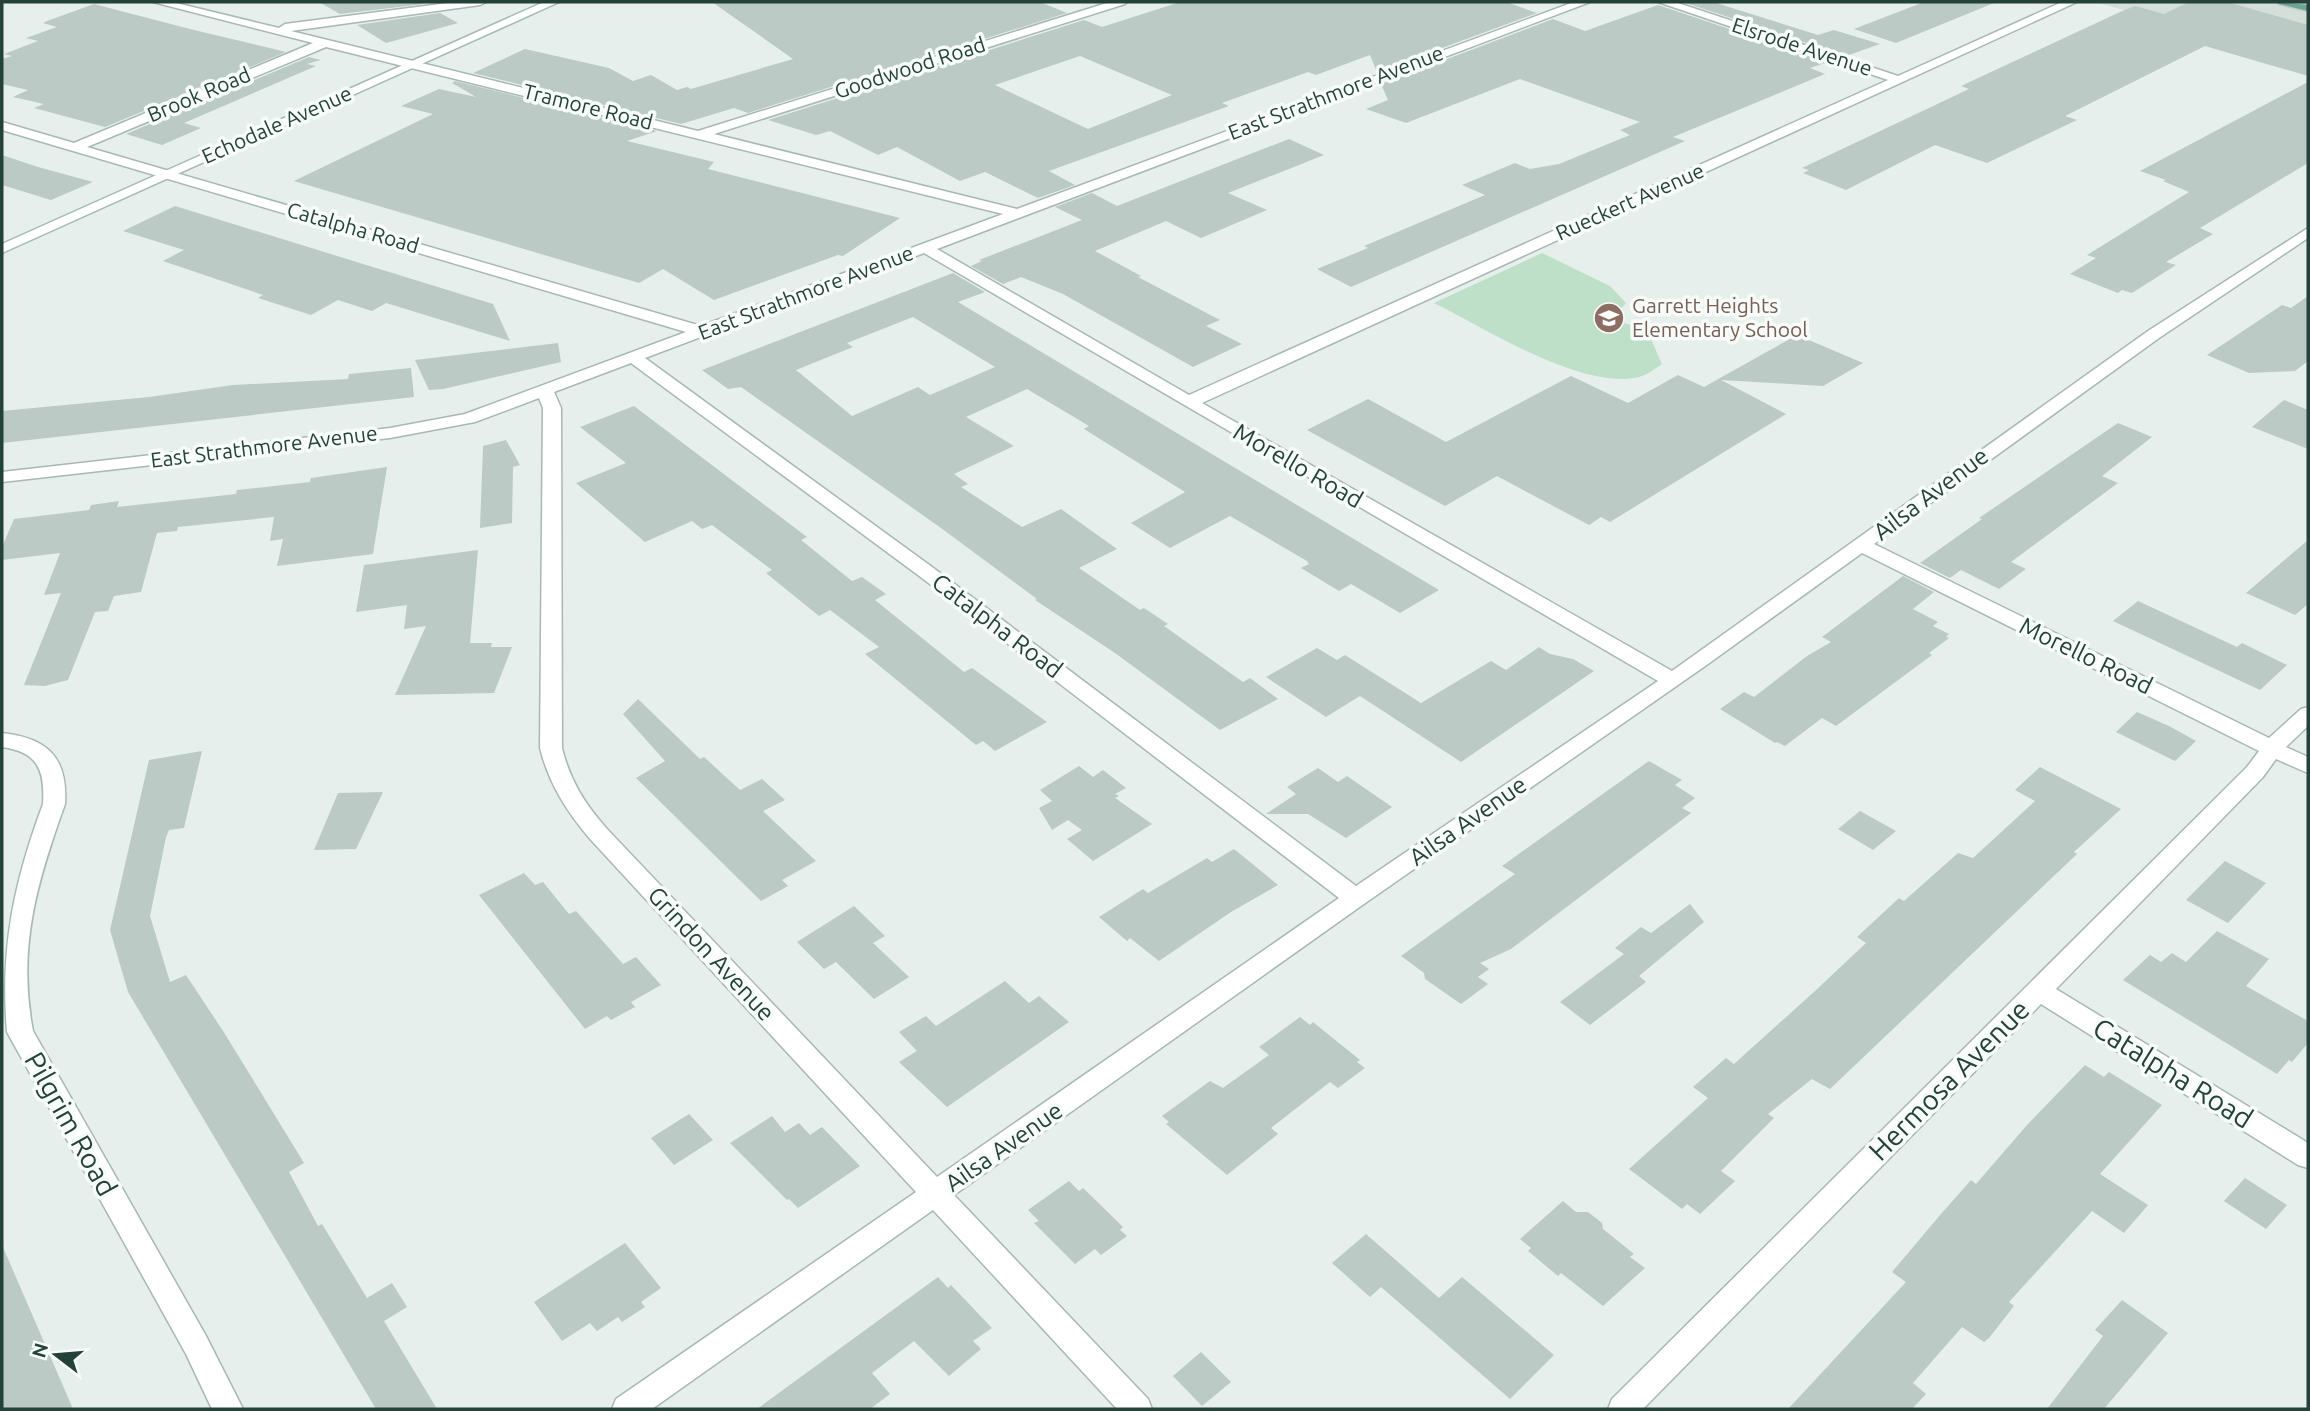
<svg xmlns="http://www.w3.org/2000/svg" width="2310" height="1411" viewBox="0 0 2310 1411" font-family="Ubuntu,sans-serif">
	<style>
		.built { fill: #d4dfda }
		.green { fill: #bfe0c8 }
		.building { fill: #bbcac4; fill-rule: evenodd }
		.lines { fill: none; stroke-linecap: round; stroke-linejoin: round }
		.street-casing { stroke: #a8b8b2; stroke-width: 3 }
		.secondary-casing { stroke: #a4bbb3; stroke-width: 3 }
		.primary-casing { stroke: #c2cac8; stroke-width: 3 }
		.street { fill: #fff; fill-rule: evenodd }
		.secondary { fill: #fff; fill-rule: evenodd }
		.primary { fill: #6aa596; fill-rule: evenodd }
		.labels { text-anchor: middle; stroke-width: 7; stroke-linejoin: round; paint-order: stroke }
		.far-street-label { font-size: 21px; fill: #24423a; stroke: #f7fbf9 }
		.far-education-label { font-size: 21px; fill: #785e54; stroke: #f7fbf9; text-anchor: start }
		.street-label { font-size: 24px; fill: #24423a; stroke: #f7fbf9 }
		.near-street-label { font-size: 28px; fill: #24423a; stroke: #f7fbf9 }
	</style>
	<rect width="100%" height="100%" fill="#e6efeb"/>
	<path class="built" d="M2095 2H2308V62Z"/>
	<path class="green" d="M1542 253 1610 286 1626 303 1611 320C1649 329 1647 328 1662 364 1655 369 1647 375 1639 377 1582 391 1485 328 1434 303Z"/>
	<g class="building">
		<path d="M319 2H420L424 4 340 14Z"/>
		<path d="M712 2H1040L1067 13 748 113 734 108 681 124 473 73 525 49 609 68 633 81 651 75 677 90 687 87 691 89 793 59Z"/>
		<path d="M1180 2H1506L1537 13 1377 72 1370 55 1316 75 1308 72 1222 103 1229 106 1049 171 1075 185 1038 198 985 172 960 181 897 147 878 155 830 131 816 135 768 120 1084 20 1102 27ZM1080 56 1172 95 1088 129 995 85Z"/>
		<path d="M1683 2H1713L1818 35 1834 30 1880 44 1846 56Z"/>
		<path d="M1924 2 1994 3 1896 43 1854 29Z"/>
		<path d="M2189 2H2227L2308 25V76L2205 46 2065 116 2077 120 1987 163 1935 145 1846 190 1803 173 1809 170 1802 168 1969 89 1961 86 2120 12 2135 6 2164 14Z"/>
		<path d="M94 4 190 29 286 52 105 127 34 108 44 104 13 97 28 90 2 84V59L12 56 4 54 38 41 26 38 57 27 43 23 47 21Z"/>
		<path d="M1658 5 1828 62 1810 68 1825 74 1673 137 1685 141 1351 287 1317 269 1368 248 1364 246 1485 195 1462 185 1515 163 1530 169 1559 164 1630 135 1620 130 1640 122 1520 79 1406 123 1366 109 1388 100 1381 84 1553 19 1585 31Z"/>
		<path d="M440 13 458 23 386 43 357 25Z"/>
		<path d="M309 57 321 60 307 64 316 66 184 123 201 128 162 145 126 134Z"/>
		<path d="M455 81 657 131 627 141 714 162 708 169 900 218 843 256 838 255 714 300 663 269 639 283 294 181 433 114 401 106 439 89 476 97 452 83Z"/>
		<path d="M2308 82V163L2200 228 2213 234 2166 262 2176 265 2132 293 2122 290 2118 293 2070 274 2096 258 2087 255 2189 192 2163 181 2166 180 2140 171Z"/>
		<path d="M1289 139 1324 155 1228 193 1267 210 1201 238 1166 221 1095 251 1141 276 1138 277 1220 320 1206 326 1242 344 1193 367 1063 294 1021 277 1003 284 971 266 982 261 979 260 1082 220 1055 207 1092 193 1117 206Z"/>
		<path d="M2 155 38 167 93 182 51 200 2 185Z"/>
		<path d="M175 206 493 304 510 341 386 303 372 311 338 300 311 315 258 298 263 295 163 261 184 250 123 231Z"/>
		<path d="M953 273 985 292 958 302 1439 590 1400 613 1351 584 1339 591 1301 568 1309 564 1307 561 1230 516 1170 548 1131 523 1185 492 1084 429 1089 426 1027 389 966 417 1014 446 954 474 968 484 961 487 1022 527 1061 509 1117 549 1079 568 1140 610 1144 608 1168 624 1164 626 1243 682 1250 678 1278 699 1220 730 1115 653 1035 600 1037 599 941 528 741 387 728 389 702 370ZM913 317 995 367 930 395 918 387 852 416 796 370 853 347 847 343Z"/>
		<path d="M2308 296V361L2295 371 2249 373 2207 355 2282 305 2291 308Z"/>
		<path d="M1797 335 1863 363 1823 386 1721 380 1786 414 1610 522 1601 517 1589 525 1497 476 1445 506 1307 430 1368 399 1446 442 1571 376 1628 403 1678 375 1704 387Z"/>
		<path d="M558 343 561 362 443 389 429 390 415 360Z"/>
		<path d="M411 368 414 397 2 443V411L149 397 233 385 348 379 349 374Z"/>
		<path d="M2284 400 2308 410V449L2252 427Z"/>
		<path d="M634 406 807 537 801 540 852 581 862 577 886 594 875 600 964 672 972 668 1047 722 995 751 983 741 976 745 865 654 879 647 830 610 819 616 766 573 772 570 712 525 702 529 692 521 645 542 576 483 626 463 580 427Z"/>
		<path d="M2118 423 2152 437 2102 476 2118 483 2011 562 2026 569 1999 589 1961 570 1950 578 1920 563 1982 519 1979 518Z"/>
		<path d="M506 440 520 465 513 467 512 523 480 528 483 446Z"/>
		<path d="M387 467 373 554 277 566 283 539 270 541 274 517 178 527 177 531 157 533 141 592 114 596 108 611 95 612 68 680 45 686 24 685 61 593 44 595 60 553 2 560V547L14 519 89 510 91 505 119 501 117 507 236 494 237 490 310 482 311 478Z"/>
		<path d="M2308 540V604L2295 615 2246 593Z"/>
		<path d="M478 550 470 643H492L491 647H512L494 693 395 695 426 626 404 629 407 605 356 612 364 565Z"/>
		<path d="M1903 576 1934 592 1913 609 1938 622 1933 626 1949 634 1946 637 1949 638 1929 653 1932 655 1836 726 1822 718 1785 746 1777 742 1775 743 1720 709 1744 692 1754 697 1807 656 1831 642 1822 637Z"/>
		<path d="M2138 601 2237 647 2242 643 2287 665 2260 690 2113 621Z"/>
		<path d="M1539 647 1550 654 1573 659 1594 671 1461 762 1360 696 1326 717 1266 677 1317 648 1337 660 1345 655 1421 703 1491 661 1506 670Z"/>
		<path d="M638 699 700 759 704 757 740 790 762 779 785 800 763 811 816 861 782 880 788 886 761 901 636 778 665 761 623 714Z"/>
		<path d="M2137 712 2169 726 2196 741 2175 761 2116 732Z"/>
		<path d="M202 751 184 828 169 830 166 837 150 916 170 982 186 975 225 1034 304 1163 289 1172 318 1226 322 1224 367 1298 392 1283 407 1307 384 1321 437 1409H376L128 992 110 930 149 760Z"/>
		<path d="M1649 761 1682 780 1675 785 1695 798 1682 808 1691 813 1511 949 1480 963 1489 969 1478 977 1488 984 1461 1004 1425 979 1424 973 1401 956 1515 874 1502 866Z"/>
		<path d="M1079 766 1093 777 1103 770 1126 788 1115 794 1119 796 1115 798 1152 824 1093 861 1067 839 1082 830 1068 820 1052 830 1039 808 1052 801 1040 790Z"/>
		<path d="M2040 767 2121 809 2074 852 2077 854 1830 1089 1812 1079 1768 1114 1774 1118 1721 1171 1735 1181 1700 1214 1687 1204 1682 1209 1629 1169 1708 1098 1693 1087 1726 1058 1734 1064 1815 991 1866 943 1857 937 1899 898 1904 901 1958 853 1973 858 2035 801 2015 790Z"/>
		<path d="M1318 768 1338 782 1347 776 1392 807 1346 838 1308 814H1266L1296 794 1287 787Z"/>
		<path d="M383 792 356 849 314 850 338 793Z"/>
		<path d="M1860 811 1896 831 1873 850 1838 829Z"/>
		<path d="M1234 849 1278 885 1231 912 1159 961 1130 938 1127 941 1099 917 1143 889 1148 893 1207 858 1212 862Z"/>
		<path d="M2225 861 2266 883 2228 923 2186 900Z"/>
		<path d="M524 873 535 885 543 882 569 914 576 911 623 964 636 957 661 985 631 1002 635 1007 611 1020 607 1016 585 1029 479 895Z"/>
		<path d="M1690 904 1704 922 1639 976 1646 982 1590 1025 1560 1002 1624 954 1615 948 1641 927 1651 933Z"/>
		<path d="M854 906 885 936 873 943 909 977 874 999 836 962 824 969 797 942Z"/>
		<path d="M2217 931 2269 959 2246 986 2308 1021V1043L2292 1062 2289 1060 2277 1074 2123 980 2150 955 2161 962 2172 953 2186 962Z"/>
		<path d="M1005 981 1029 1003 1039 996 1069 1022 947 1107 899 1062 917 1051 899 1032 926 1016 936 1026Z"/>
		<path d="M1300 1017 1310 1025 1313 1022 1360 1060 1357 1062 1365 1068 1338 1088 1330 1082 1271 1128 1278 1134 1227 1175 1166 1124 1169 1122 1162 1116 1210 1081 1223 1088 1269 1055 1259 1047Z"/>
		<path d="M2085 1065 2104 1077 2109 1072 2162 1105 2100 1174 2148 1205 2124 1233 2092 1211 2009 1302 2014 1306 1989 1338 1984 1342 1962 1327 1913 1383 1926 1394 1912 1409H1788L1906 1282 1892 1272 1941 1214 1971 1180 1976 1184 2027 1125Z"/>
		<path d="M689 1114 713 1140 674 1165 651 1138Z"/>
		<path d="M772 1116 785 1132 799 1123 810 1135 822 1127 860 1166 798 1208 789 1199 787 1200 730 1143Z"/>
		<path d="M2245 1178 2287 1205 2266 1229 2224 1201Z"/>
		<path d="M1069 1181 1079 1191 1083 1188 1123 1227 1120 1230 1127 1236 1101 1255 1095 1249 1075 1264 1034 1223 1039 1221 1028 1210Z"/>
		<path d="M1563 1201 1576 1212H1588L1602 1223 1603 1229 1634 1254 1630 1257 1645 1268 1603 1306 1561 1273 1558 1276 1528 1251 1531 1248 1520 1239Z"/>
		<path d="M1366 1234 1439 1298 1462 1277 1554 1355 1510 1399 1381 1287 1370 1297 1332 1263Z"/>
		<path d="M625 1243 661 1288 641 1302 645 1307 622 1322 618 1317 597 1331 590 1323 562 1341 534 1302Z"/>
		<path d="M2 1245 73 1409H2Z"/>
		<path d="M938 1277 948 1288 951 1285 992 1328 973 1341 981 1349 949 1376 914 1341 872 1373 890 1394 870 1409H757Z"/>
		<path d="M2122 1300 2168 1333 2104 1409H2047L2103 1336 2095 1330Z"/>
		<path d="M1201 1352 1231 1382 1202 1406 1173 1376Z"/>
	</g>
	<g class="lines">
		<g class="street-casing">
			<g id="street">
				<path d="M153 2H172L279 28 285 24 456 2H486L480 5 291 31 698 131 1110 2H1127L1125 4 714 134 1017 209 1574 2H1590L937 249 1189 395 1888 80 1658 2H1675L1898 76 2062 2H2077L1202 403 1672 671 2148 331 2308 228V238L2159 338 1874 544 2269 738 2301 709 2308 707V726L2286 747 2308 757V773L2276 759 2263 777 2056 989 2308 1143V1168L2298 1165 2041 1004 1643 1409H1608L1612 1399 2247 767 2259 751 1862 553 1708 664 1361 906 954 1195 1148 1399 1152 1409H1117L933 1210 652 1409H612L616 1399 916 1192 591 840C567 812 549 784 540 748L543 408 539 398 475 422 390 438 2 482V472L390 428 465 414 686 332 2 130V122L74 143 313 43ZM326 47 1003 214 701 326 87 147ZM924 253 1658 681 1356 886 932 567 645 358ZM631 363 918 575 1339 898 937 1177 607 829C585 804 570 781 562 748L561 408 554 392Z"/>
				<path d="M2 733C47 738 68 757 65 804 37 882 17 948 33 1031L206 1336 243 1409H212L186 1354 7 1032C0 948 14 882 43 804 45 770 38 752 2 747Z"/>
			</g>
		</g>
		<g class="secondary-casing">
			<path id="secondary" d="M544 2H559L2 253V244Z"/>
		</g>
		<g class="primary-casing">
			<path id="primary" d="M2277 2 2308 5V11L2279 4Z"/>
		</g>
		<use href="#street" class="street"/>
		<use href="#secondary" class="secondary"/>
		<use href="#primary" class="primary"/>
	</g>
	<defs>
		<g id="school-disc" transform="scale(1.575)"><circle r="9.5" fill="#8d6e63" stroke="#f7fbf9"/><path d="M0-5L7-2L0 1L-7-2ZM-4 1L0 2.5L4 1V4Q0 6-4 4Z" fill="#fff"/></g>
	</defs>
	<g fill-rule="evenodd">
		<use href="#school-disc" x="1609" y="318"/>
	</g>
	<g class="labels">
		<g class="far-street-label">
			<text transform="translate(1802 47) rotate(18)" y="7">Elsrode Avenue</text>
			<text transform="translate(910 68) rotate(-18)" y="7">Goodwood Road</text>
			<text transform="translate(1336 93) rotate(-21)" y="7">East Strathmore Avenue</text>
			<text transform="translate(199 95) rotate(-23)" y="7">Brook Road</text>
			<text transform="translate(588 107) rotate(14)" y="7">Tramore Road</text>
			<text transform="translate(277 125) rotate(-24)" y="7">Echodale Avenue</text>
			<text transform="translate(1630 202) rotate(-24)" y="7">Rueckert Avenue</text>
			<text transform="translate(353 228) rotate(16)" y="7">Catalpha Road</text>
			<text transform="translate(806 293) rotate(-21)" y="7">East Strathmore Avenue</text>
			<text transform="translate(264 447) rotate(-7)" y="7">East Strathmore Avenue</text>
		</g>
		<g class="far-education-label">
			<text x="1632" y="313">Garrett Heights<tspan x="1632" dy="24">Elementary School</tspan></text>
		</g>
		<g class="street-label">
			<text transform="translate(1298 466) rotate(30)" y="8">Morello Road</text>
			<text transform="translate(1931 494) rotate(-37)" y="8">Ailsa Avenue</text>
			<text transform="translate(997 626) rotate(37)" y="8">Catalpha Road</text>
			<text transform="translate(2086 656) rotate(26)" y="8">Morello Road</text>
			<text transform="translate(1468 821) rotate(-35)" y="8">Ailsa Avenue</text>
			<text transform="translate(711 954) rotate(47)" y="8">Grindon Avenue</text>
			<text transform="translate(1004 1147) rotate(-35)" y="8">Ailsa Avenue</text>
		</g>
		<g class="near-street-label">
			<text transform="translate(2173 1073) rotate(32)" y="10">Catalpha Road</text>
			<text transform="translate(1949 1080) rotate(-45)" y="10">Hermosa Avenue</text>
			<text transform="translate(71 1124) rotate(61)" y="10">Pilgrim Road</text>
		</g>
	</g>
	<rect width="2310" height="1411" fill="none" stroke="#24423a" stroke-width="7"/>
	<g transform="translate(56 1355) rotate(286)" stroke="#f7fbf9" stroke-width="5" paint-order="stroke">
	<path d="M0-5L12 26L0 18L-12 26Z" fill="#24423a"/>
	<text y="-10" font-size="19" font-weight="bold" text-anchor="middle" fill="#24423a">N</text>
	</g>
</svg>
